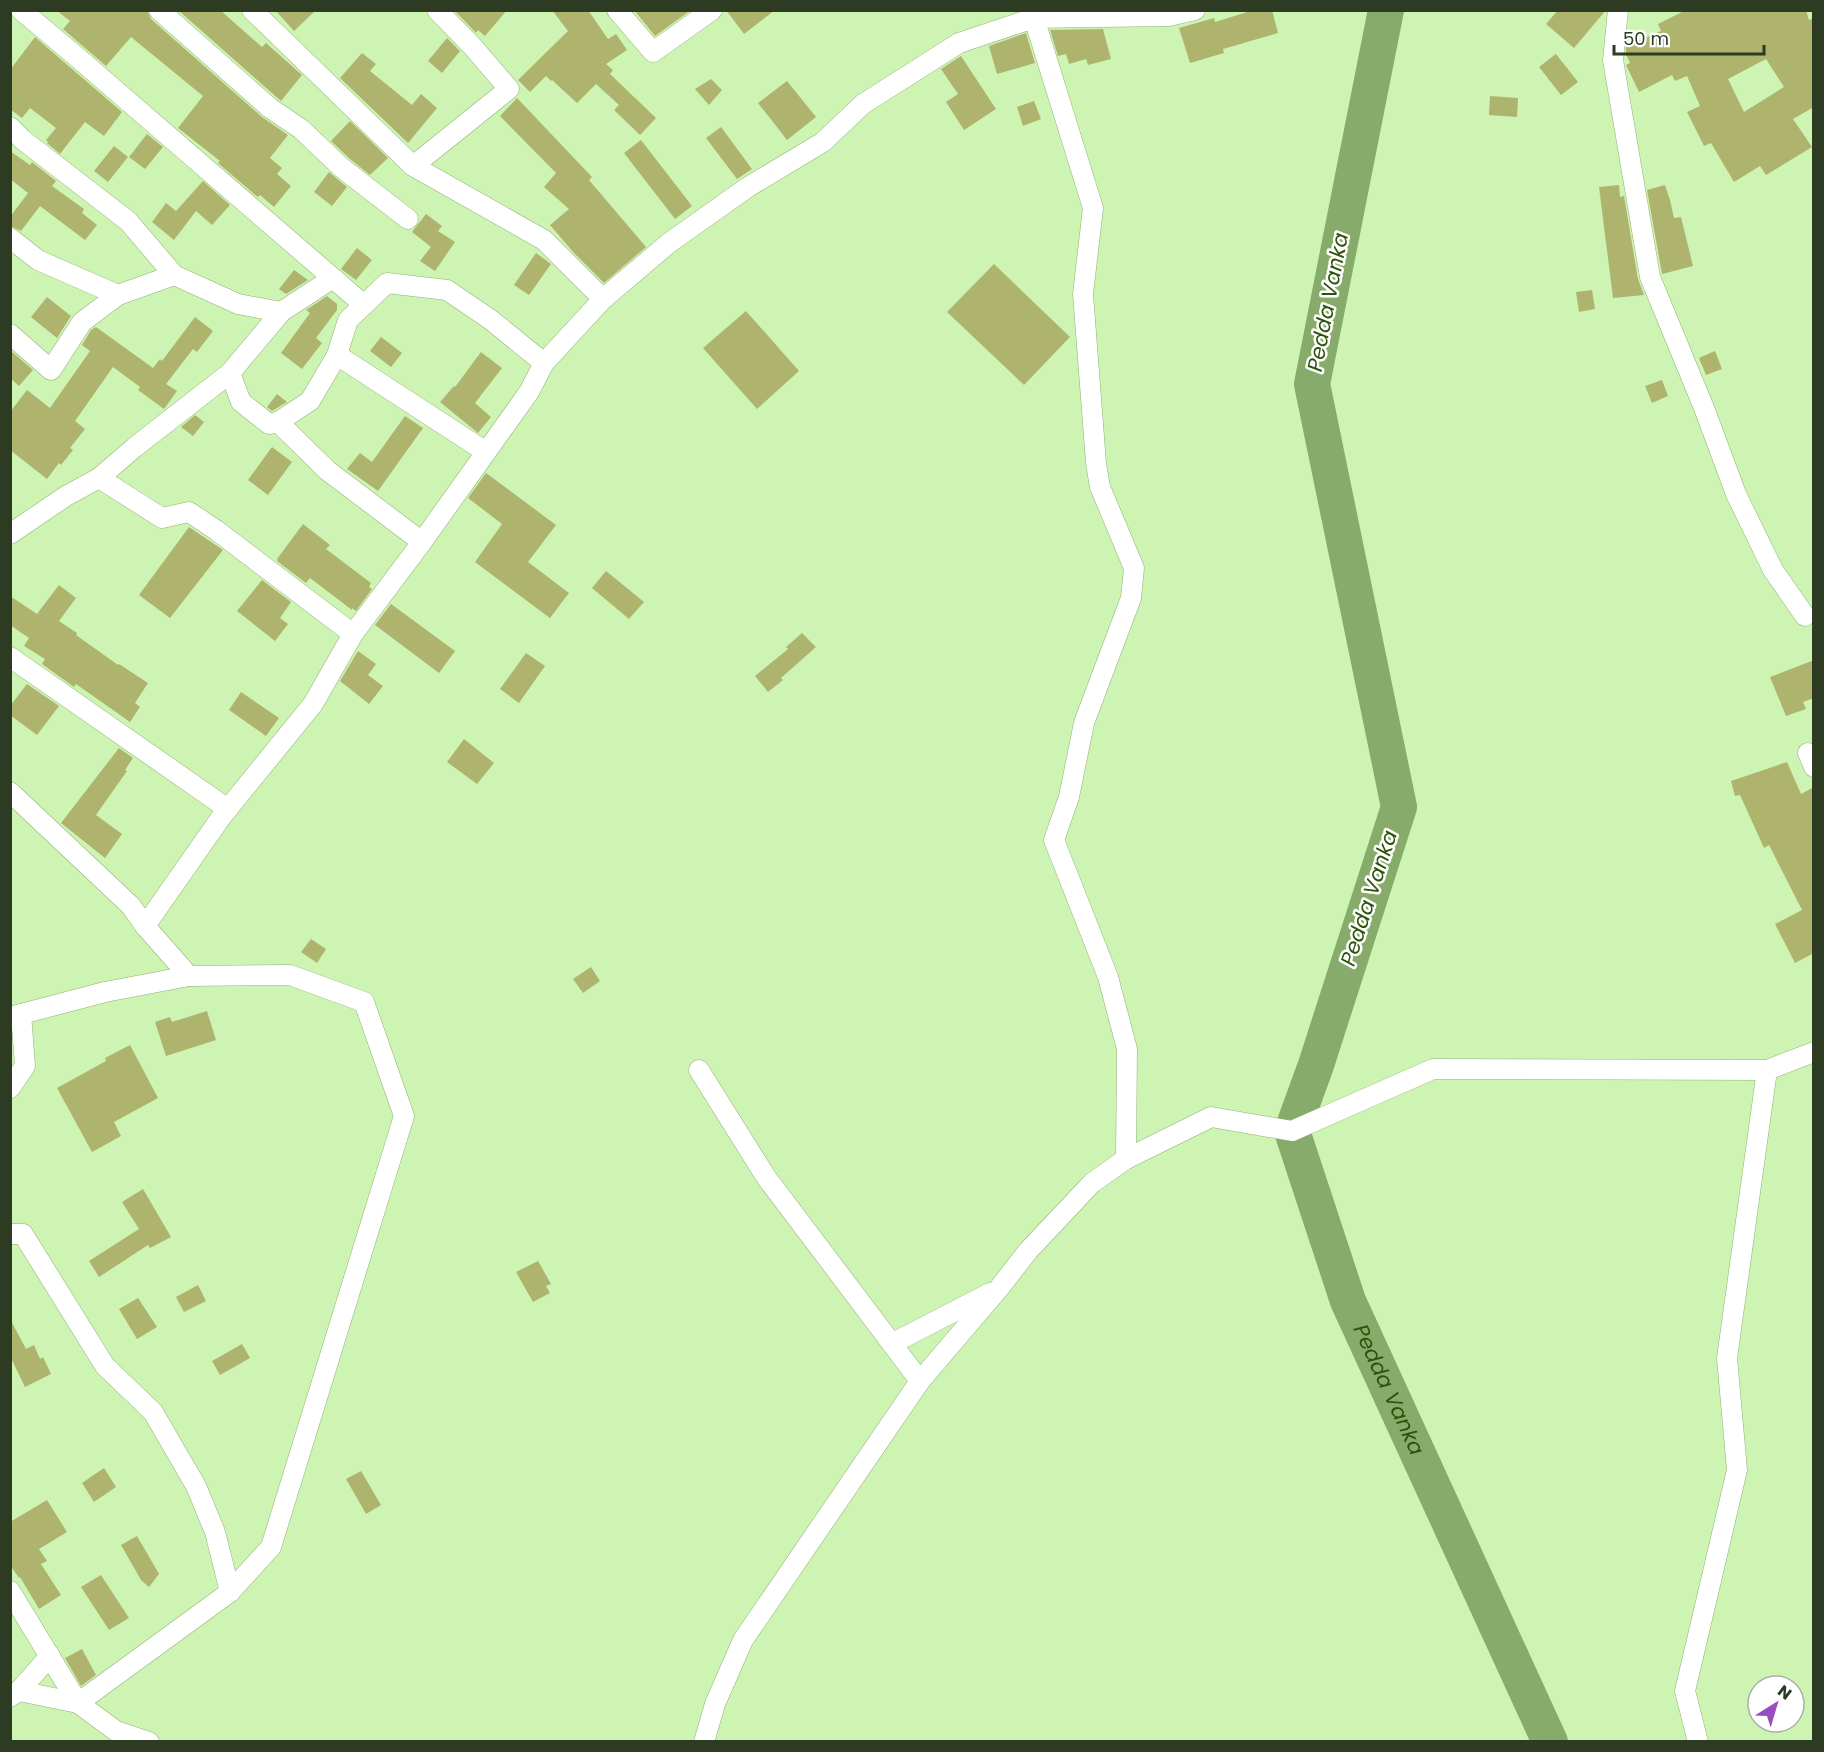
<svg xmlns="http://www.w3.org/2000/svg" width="1824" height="1752" viewBox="0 0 1824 1752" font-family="Poppins,sans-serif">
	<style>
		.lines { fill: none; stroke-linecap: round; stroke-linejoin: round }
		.river { stroke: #86ab6a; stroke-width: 36 }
		.building { fill: #aeb46d; fill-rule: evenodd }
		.minor-casing { stroke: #8fb274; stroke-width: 21 }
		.minor { stroke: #fff; stroke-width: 20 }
		.labels { text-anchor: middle; stroke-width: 5; stroke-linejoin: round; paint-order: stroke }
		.water-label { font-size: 21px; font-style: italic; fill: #2f520a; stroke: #fff }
	</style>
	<rect width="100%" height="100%" fill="#cef4b3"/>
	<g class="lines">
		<path class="river" id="s1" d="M1386 10 1312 384 1399 807 1316 1065 1292 1131 1348 1301 1550 1742"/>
	</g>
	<g class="building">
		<path d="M56 10H147L151 19 262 117 288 135 270 158 282 168 277 174 291 186 274 207 260 195 258 197 254 194 218 163 220 161 178 128 203 96 131 37 106 66 63 29 70 21Z"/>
		<path d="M178 10H220L262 47 266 43 302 75 281 101Z"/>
		<path d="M275 10H316L294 31Z"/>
		<path d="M454 10H507L485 36 478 30 476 33Z"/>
		<path d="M552 10H588L608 39 616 34 627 50 606 64 613 70 610 74 656 118 640 135 614 110 619 105 596 84 577 103 552 80 551 81 546 76 530 92 518 80 568 31Z"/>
		<path d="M634 10H691L655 36Z"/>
		<path d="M726 10H775L744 34Z"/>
		<path d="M1254 10H1272L1278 33 1223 49 1224 53 1190 63 1179 28 1214 18 1215 22Z"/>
		<path d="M1558 10H1606L1574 48 1546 24Z"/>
		<path d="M1686 10H1806L1809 20 1814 18V107L1793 119 1812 147 1766 175 1760 166 1734 182 1711 143 1704 146 1687 112 1700 106 1687 76 1675 81 1672 75 1639 92 1626 65 1630 63 1626 54V46L1661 31 1658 24ZM1766 59 1784 87 1744 112 1728 79Z"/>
		<path d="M1103 29 1111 59 1088 65 1086 59 1069 64 1066 54 1058 56 1050 30Z"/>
		<path d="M1026 33 1035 63 997 74 989 46Z"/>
		<path d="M35 37 122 112 104 136 85 122 60 154 47 143 48 142 46 140 56 128 30 108 22 118 10 109V70Z"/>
		<path d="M447 38 460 51 442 73 428 61Z"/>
		<path d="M362 53 376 64 370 71 412 105 421 94 437 108 408 143 340 78Z"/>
		<path d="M1556 54 1578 82 1561 95 1539 67Z"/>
		<path d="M961 56 996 109 964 130 946 102 958 94 941 69Z"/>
		<path d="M711 79 722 90 709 105 695 89Z"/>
		<path d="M787 81 816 117 787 140 758 103Z"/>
		<path d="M1490 96 1518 98 1517 117 1489 115Z"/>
		<path d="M517 98 592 177 589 180 646 247 604 283 574 253 550 225 569 209 544 187 556 173 500 116Z"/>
		<path d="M1034 101 1041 119 1023 126 1017 107Z"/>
		<path d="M350 121 388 158 370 175 350 159 331 141Z"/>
		<path d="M721 127 752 169 737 179 706 138Z"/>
		<path d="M147 134 163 147 145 169 129 157Z"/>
		<path d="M641 140 692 206 675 219 624 153Z"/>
		<path d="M114 146 128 157 108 182 94 171Z"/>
		<path d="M10 151 30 165 32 162 56 181 52 186 84 209 82 213 97 225 85 240 40 206 21 231 10 226V217L28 193 10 179Z"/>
		<path d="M329 172 347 187 332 206 314 192Z"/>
		<path d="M203 181 230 205 212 225 196 211 174 240 152 222 166 203 176 211Z"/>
		<path d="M1619 185 1620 197 1624 196 1638 279 1644 295 1613 298 1599 187Z"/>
		<path d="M1665 185 1670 200 1674 218 1681 217 1693 266 1662 274 1647 190Z"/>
		<path d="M426 214 442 226 438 231 455 242 435 271 420 261 431 247 412 232Z"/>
		<path d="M357 248 372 260 356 280 341 269Z"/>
		<path d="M536 253 551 264 529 295 514 285Z"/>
		<path d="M994 264 1070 337 1024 385 947 312Z"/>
		<path d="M294 270 308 280 286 294 279 289Z"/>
		<path d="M1592 290 1595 309 1579 312 1576 292Z"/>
		<path d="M327 296 337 304V310L316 338 322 343 302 369 281 353 310 313 306 310Z"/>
		<path d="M47 297 71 316 57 338 31 317Z"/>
		<path d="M746 311 799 371 757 409 703 348Z"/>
		<path d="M195 317 213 331 197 352 193 349 166 384 177 391 164 409 138 390 140 387 113 367 75 421 85 429 70 448 73 450 61 465 59 463 47 479 10 450V412L27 390 50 408 90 351 82 345 91 330 96 327 153 368 160 359 162 361Z"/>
		<path d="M381 337 402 353 391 367 370 351Z"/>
		<path d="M10 350 33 370 19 386 10 378Z"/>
		<path d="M1715 351 1722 369 1706 375 1699 358Z"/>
		<path d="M481 352 502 368 475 403 491 417 478 433 440 402 454 386 455 387Z"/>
		<path d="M1662 380 1668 396 1652 403 1645 386Z"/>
		<path d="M277 394 287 402 272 411 267 407Z"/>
		<path d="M195 415 204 422 193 436 181 427Z"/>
		<path d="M405 416 423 428 378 491 347 469 360 453 372 462Z"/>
		<path d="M272 447 292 462 268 495 248 480Z"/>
		<path d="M486 473 556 525 528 562 569 593 550 618 475 562 502 524 468 498Z"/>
		<path d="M303 524 330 545 326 549 371 583 369 587 372 589 356 611 352 608V610L310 578 306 583 277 561 278 560 277 559Z"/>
		<path d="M189 527 223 550 170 618 139 595Z"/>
		<path d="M606 571 644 602 629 619 592 588Z"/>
		<path d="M262 580 291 602 280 618 288 624 275 641 237 611Z"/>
		<path d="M59 585 76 598 59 621 77 633 76 635 118 665 119 664 148 683 135 703 140 707 130 722 76 684 74 687 42 664 45 659 24 646 29 638 10 625V596L37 614Z"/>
		<path d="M391 604 455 651 439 673 375 625Z"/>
		<path d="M802 633 816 647 781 678 783 680 768 692 755 676 788 649 786 647Z"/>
		<path d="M358 651 376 664 368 675 383 686 369 704 340 681Z"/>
		<path d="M526 653 545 666 519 703 500 689Z"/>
		<path d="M1814 660V698L1803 702 1806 709 1786 716 1770 677Z"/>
		<path d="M27 684 59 706 37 735 10 715V706Z"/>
		<path d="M241 692 279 718 266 736 229 710Z"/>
		<path d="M464 739 494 763 477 784 447 762Z"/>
		<path d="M119 748 133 758 125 770 127 771 96 815 122 834 105 858 61 823Z"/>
		<path d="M1787 762 1801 794 1814 787V953L1795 963 1775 924 1802 910 1769 845 1764 848 1740 795 1735 796 1731 781Z"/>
		<path d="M311 939 326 949 317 963 301 952Z"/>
		<path d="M591 967 600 981 583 993 573 979Z"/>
		<path d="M207 1011 216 1040 166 1056 155 1022 170 1017 172 1022Z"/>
		<path d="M130 1045 158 1098 114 1122 121 1136 92 1152 57 1088 106 1061 105 1058Z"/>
		<path d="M143 1189 171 1237 150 1248 148 1245 99 1277 89 1261 139 1229 122 1202Z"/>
		<path d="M538 1261 551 1284 546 1286 550 1293 533 1302 516 1272Z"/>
		<path d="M198 1285 206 1301 184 1312 176 1297Z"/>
		<path d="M138 1298 157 1327 137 1339 119 1309Z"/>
		<path d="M10 1319 26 1349 34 1345 40 1359 43 1357 51 1374 25 1387 10 1356Z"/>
		<path d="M242 1344 250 1358 220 1375 212 1361Z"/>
		<path d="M104 1468 116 1487 94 1502 82 1483Z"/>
		<path d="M361 1471 381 1505 366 1514 346 1479Z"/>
		<path d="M47 1500 67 1532 39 1549 47 1561 41 1564 61 1595 39 1609 20 1577 19 1578 10 1565V1522Z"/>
		<path d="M137 1536 159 1574 149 1587 141 1580 121 1545Z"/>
		<path d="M101 1575 129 1618 109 1630 81 1587Z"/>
		<path d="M82 1649 96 1675 81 1686 65 1658Z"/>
	</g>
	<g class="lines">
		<g class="minor-casing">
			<g id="minor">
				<path d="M21 10 77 57 364 305"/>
				<path d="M159 10 270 108 301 129 342 168 408 219"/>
				<path d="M252 10 413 166 509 89 473 47 437 10"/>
				<path d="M617 10 653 52 712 10"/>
				<path d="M1618 10 1613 60 1650 277 1704 408 1736 494 1773 570 1805 616"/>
				<path d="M1034 18 1093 208 1083 294 1096 463 1100 487 1134 568 1131 598 1084 723 1069 797 1054 840 1108 977 1127 1049 1126 1159"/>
				<path d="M10 127 23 140 128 221 174 275 238 304 281 312 230 373 135 447 99 478 162 518 189 512 216 530 353 634"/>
				<path d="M413 166 544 240 603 299"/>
				<path d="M10 238 38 260 118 295"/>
				<path d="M281 312 333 278"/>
				<path d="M10 334 51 370 82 322 118 295 174 275"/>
				<path d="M337 355 310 401 278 422 328 471 422 542"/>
				<path d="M230 373 241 402 269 424 278 422"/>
				<path d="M486 452 337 355 348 320 387 283 447 290 491 320 544 363"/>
				<path d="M10 534 66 496 99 478"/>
				<path d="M10 657 228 809"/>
				<path d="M1808 753 1814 767"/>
				<path d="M10 792 131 906 145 926 189 976"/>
				<path d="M145 926 222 816 313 704 353 634 419 546 529 392 544 363 603 299 669 243 748 187 823 142 863 104 959 43 1034 18 1169 16 1195 10"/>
				<path d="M10 1017 105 992 189 976 290 975 364 1002 404 1116 271 1547 230 1592 78 1703 10 1591"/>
				<path d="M699 1070 766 1177 920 1381"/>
				<path d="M1767 1070 1814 1052"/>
				<path d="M10 1088 25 1066 21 1014"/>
				<path d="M10 1234H23L105 1366 153 1412 196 1486 215 1532 230 1592"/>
				<path d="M893 1343 990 1293"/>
				<path d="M19 1691 50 1656"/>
				<path d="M10 1697 19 1691 78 1703 116 1731 149 1742"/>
				<path d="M704 1742 715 1704 743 1640 920 1381 1000 1287 1028 1251 1092 1183 1126 1159 1211 1117 1292 1131 1433 1069 1767 1070 1727 1358 1737 1470 1685 1691 1698 1742"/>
			</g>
		</g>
		<use href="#minor" class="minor"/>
	</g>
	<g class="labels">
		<g class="water-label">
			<text transform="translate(1328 302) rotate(-79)" y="7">Pedda Vanka</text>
			<text transform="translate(1369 898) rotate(-72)" y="7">Pedda Vanka</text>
			<text dy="7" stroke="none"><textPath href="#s1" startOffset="1431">Pedda Vanka</textPath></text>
		</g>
	</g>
	<rect width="1824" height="1752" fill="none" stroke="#2c3b21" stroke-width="24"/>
	<g transform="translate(1776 1704) rotate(37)"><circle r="28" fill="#ffffff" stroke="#abb1a6" stroke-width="1.5"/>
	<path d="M0-4.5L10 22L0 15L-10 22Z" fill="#994dbf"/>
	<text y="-9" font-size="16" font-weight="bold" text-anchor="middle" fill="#2c3b21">N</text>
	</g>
	<path d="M1614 45v9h150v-9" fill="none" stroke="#2c3b21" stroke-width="3"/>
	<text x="1623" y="45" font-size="18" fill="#2c3b21" stroke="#ffffff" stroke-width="4.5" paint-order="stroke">50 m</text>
</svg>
